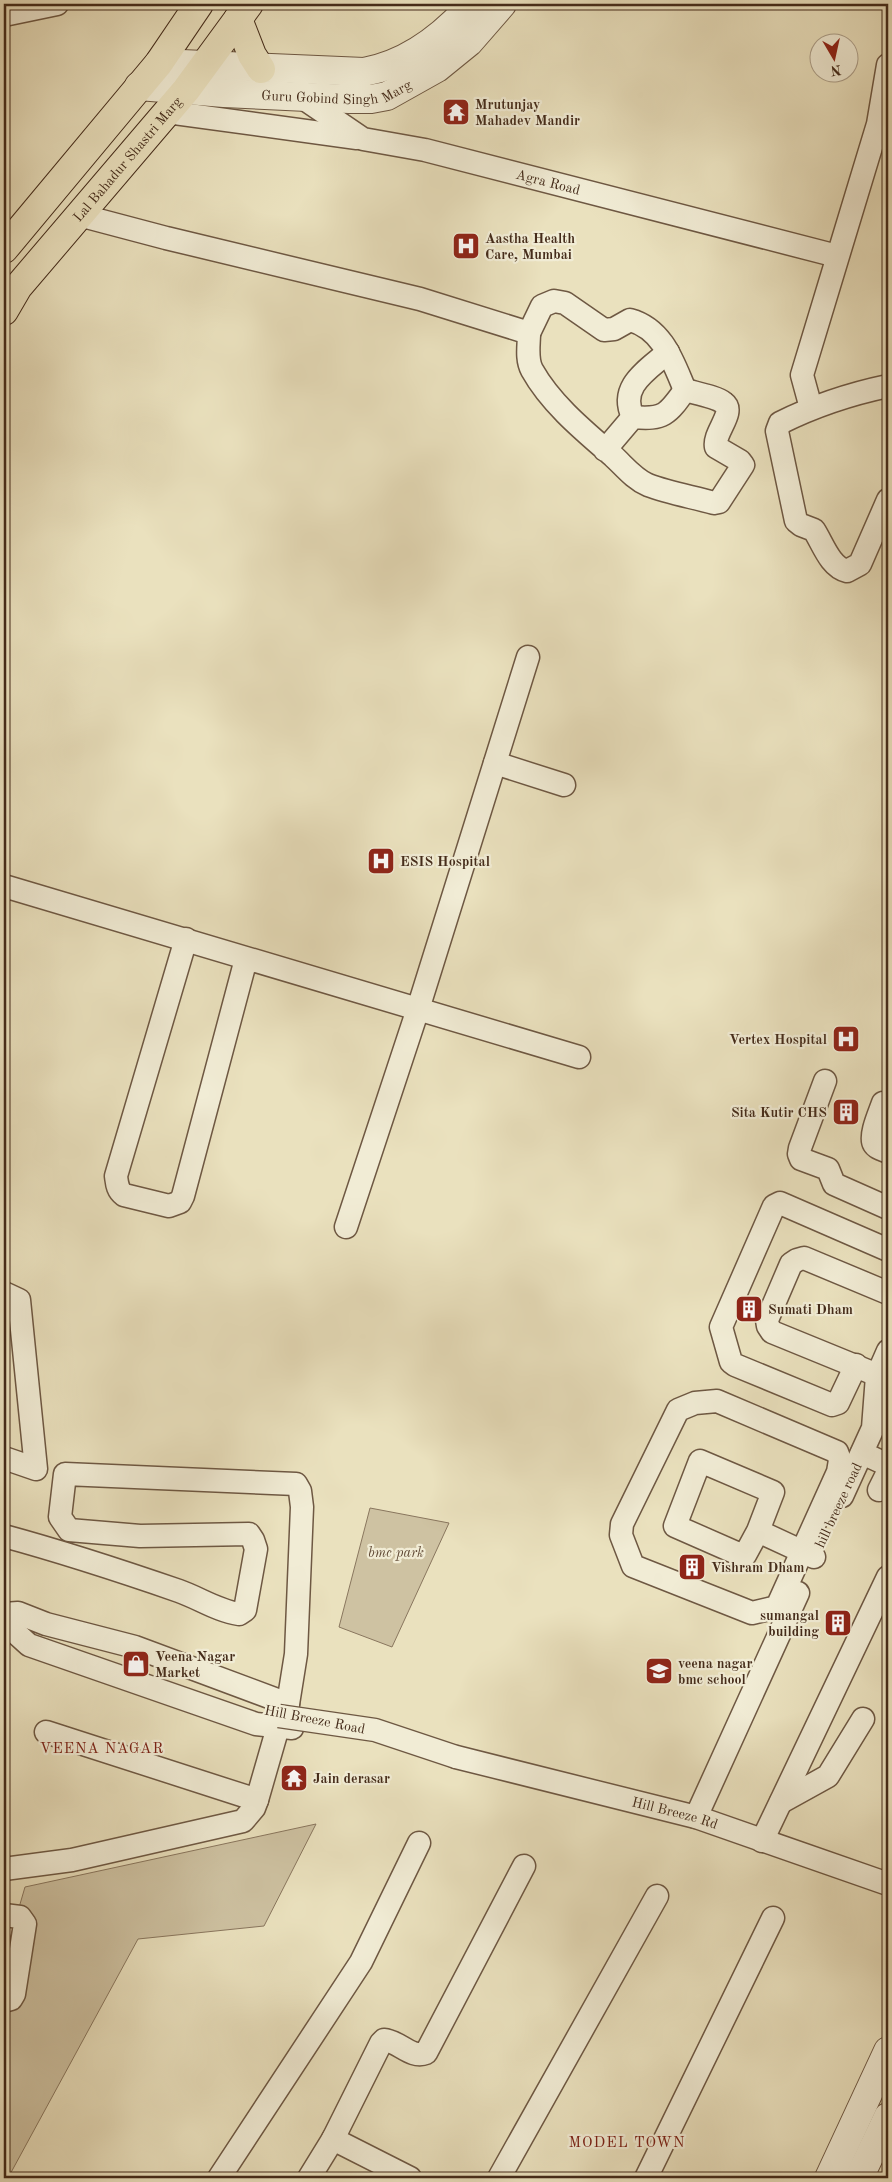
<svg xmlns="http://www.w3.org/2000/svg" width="892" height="2182" viewBox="0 0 892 2182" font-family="'Old Standard TT',serif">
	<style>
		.green { fill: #cec2a2; stroke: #89765e }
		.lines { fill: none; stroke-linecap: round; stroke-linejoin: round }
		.minor-casing { stroke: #6e5843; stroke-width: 25 }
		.tertiary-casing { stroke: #6e5843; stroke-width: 30 }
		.primary-casing { stroke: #442b1a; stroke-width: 30 }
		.minor { stroke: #f1ecd5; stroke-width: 22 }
		.tertiary { stroke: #f1ecd5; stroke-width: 28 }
		.primary { stroke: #eae1be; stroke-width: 28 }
		.minor-bridge-casing { stroke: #6e5843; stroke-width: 25; stroke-linecap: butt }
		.minor-bridge { stroke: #f1ecd5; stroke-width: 22 }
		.labels { text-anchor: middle; stroke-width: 4.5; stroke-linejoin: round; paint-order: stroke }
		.street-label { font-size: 14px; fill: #442b1a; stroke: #f1ecd5 }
		.poi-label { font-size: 14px; font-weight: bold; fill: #442b1a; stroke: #f1ecd5; text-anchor: start }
		.park-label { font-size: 14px; font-style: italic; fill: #604935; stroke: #f1ecd5 }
		.neighbourhood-label { font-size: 15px; letter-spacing: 1px; fill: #7a1f14; stroke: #f1ecd5 }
	</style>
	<rect width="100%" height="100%" fill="#eae1be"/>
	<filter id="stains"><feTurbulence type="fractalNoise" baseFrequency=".004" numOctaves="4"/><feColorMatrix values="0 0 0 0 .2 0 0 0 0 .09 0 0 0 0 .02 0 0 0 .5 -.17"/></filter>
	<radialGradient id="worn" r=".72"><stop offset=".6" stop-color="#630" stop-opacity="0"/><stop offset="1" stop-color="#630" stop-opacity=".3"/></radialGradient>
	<g class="green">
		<path d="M370 1508 449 1523 392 1647 339 1627Z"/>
		<path d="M316 1824 264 1926 138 1939 8 2178H4V1959L25 1887Z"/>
	</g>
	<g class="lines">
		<g class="minor-casing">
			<g id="minor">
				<path d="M4 15 57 4"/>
				<path id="s1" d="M297 94 363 139 425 150 837 256"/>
				<path d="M167 112 357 138"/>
				<path d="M79 215 166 238 420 299 529 333C529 345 526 359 532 370 551 404 584 431 613 456 624 466 634 479 648 485 669 493 693 497 714 503L719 502 743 465 740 461 716 447C713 433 736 412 724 403 717 397 695 393 685 390 668 414 664 420 633 417L605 450"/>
				<path d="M529 333 542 306 554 301 565 303 604 330 614 329 630 320C663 329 673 362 685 390"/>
				<path d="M888 386C850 394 814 406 780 423L777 431 796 521 801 525 814 530C823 544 830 567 847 571L860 564 888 500"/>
				<path d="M811 408 802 375 878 124 888 65"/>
				<path d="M633 417C618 386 648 370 668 352"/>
				<path d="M495 763 564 785"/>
				<path d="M4 886 579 1057"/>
				<path d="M186 939 116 1176C117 1183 117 1190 124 1195L169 1206 180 1202 183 1196 246 959"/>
				<path d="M825 1081 800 1148 799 1154 801 1159 828 1169 834 1184 888 1208"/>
				<path d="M883 1103C880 1112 869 1136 874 1144 876 1148 884 1150 888 1152"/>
				<path d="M346 1227 418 1009 528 657"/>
				<path d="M4 1293 19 1300 36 1469 4 1458"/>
				<path d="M856 1365 838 1403 832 1405 735 1365 731 1362 721 1327 774 1206 780 1203 888 1250"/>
				<path d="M870 1372 772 1332 768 1326 767 1320 791 1264 797 1260 804 1258 888 1293"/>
				<path d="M717 1401 837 1452 840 1460 838 1472 777 1607 752 1613 633 1566 621 1535 622 1524 678 1410 695 1403Z"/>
				<path d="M862 1453 888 1465"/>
				<path d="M879 1490 888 1472"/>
				<path d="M842 1496 873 1428 877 1376 888 1351"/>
				<path d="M758 1531 773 1492 700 1461 675 1526 741 1555H745L758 1531 814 1557"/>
				<path d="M4 1536C63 1552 121 1571 179 1591 199 1598 218 1611 239 1614L245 1610 256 1549 253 1540 249 1534 140 1536 69 1530 60 1517 65 1474 296 1484 300 1491 302 1507 296 1654 288 1704"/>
				<path d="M4 1614 18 1613 46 1624 135 1647 288 1704 278 1727 257 1800 46 1732"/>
				<path d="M4 1630 6 1624 29 1645 256 1724 292 1728"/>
				<path id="s2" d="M456 1757 696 1817 888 1884"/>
				<path d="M781 1802 828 1776 863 1719"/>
				<path d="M696 1817 798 1593"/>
				<path d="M762 1841 888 1577"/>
				<path d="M4 1869 72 1860 243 1821 254 1808 257 1800"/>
				<path d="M4 1915 20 1917 25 1924 14 1994 11 1999 4 2001"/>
				<path d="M333 2139 410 2178"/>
				<path d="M219 2178 361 1962 419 1843"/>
				<path d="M309 2178 333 2139 381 2043 384 2040C399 2041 411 2059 426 2053L524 1866"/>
				<path d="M499 2178 657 1896"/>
				<path d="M646 2178 773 1918"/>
			</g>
		</g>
		<g class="tertiary-casing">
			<g id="tertiary">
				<path d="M159 63 364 72C408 64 443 37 472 4"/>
				<path id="s3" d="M139 86 224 93 349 99H371L387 96 437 68 469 42 502 4"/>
				<path d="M829 2178 888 2051"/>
				<path d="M859 2178 888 2117"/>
			</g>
		</g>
		<g class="primary-casing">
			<g id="primary">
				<path d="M238 19 252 55 261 69"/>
				<path d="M4 249 159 63 199 4"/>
				<path id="s4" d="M4 311 18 287 186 90 249 4"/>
			</g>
		</g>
		<use href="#minor" class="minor"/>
		<use href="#tertiary" class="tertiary"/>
		<use href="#primary" class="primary"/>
		<g class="minor-bridge-casing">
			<path id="minor-bridge" d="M279 1716 375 1730 456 1757"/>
		</g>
		<use href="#minor-bridge" class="minor-bridge"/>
	</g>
	<defs>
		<g id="temple-square" transform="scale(1.4375)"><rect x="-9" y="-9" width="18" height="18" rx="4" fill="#8f2418" stroke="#f1ecd5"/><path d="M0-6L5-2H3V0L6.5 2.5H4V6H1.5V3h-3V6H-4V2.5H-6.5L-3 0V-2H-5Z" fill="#fff"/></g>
		<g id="hospital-square" transform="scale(1.4375)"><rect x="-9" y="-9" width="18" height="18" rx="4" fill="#8f2418" stroke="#f1ecd5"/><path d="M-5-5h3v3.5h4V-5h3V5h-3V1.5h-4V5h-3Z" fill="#fff"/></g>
		<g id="building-square" transform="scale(1.4375)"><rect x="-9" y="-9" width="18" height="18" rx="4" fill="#8f2418" stroke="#f1ecd5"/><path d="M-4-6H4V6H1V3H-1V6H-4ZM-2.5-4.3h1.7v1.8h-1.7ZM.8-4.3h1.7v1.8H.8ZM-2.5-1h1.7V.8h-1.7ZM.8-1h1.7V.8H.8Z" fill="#fff"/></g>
		<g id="shop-square" transform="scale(1.4375)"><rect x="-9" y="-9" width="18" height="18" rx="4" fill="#8f2418" stroke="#f1ecd5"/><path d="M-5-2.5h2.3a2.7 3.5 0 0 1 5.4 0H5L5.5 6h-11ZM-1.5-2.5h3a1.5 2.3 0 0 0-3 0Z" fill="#fff"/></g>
		<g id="school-square" transform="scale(1.4375)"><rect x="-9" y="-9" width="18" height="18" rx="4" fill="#8f2418" stroke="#f1ecd5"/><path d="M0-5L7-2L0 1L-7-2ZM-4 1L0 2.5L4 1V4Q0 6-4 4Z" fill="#fff"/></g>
	</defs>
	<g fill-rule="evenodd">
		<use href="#temple-square" x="456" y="112"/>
		<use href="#hospital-square" x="466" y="246"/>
		<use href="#hospital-square" x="381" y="861"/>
		<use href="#hospital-square" x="846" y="1039"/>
		<use href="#building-square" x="846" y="1112"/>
		<use href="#building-square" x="749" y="1309"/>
		<use href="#building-square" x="692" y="1567"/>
		<use href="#building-square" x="838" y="1623"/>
		<use href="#shop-square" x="136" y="1664"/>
		<use href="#school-square" x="659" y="1671"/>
		<use href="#temple-square" x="294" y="1778"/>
	</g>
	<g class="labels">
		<g class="street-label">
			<text dy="5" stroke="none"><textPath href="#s3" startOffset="199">Guru Gobind Singh Marg</textPath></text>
			<text dy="5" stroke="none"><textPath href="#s4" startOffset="196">Lal Bahadur Shastri Marg</textPath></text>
			<text dy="5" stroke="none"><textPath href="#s1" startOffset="270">Agra Road</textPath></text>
			<text transform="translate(838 1505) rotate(-65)" y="5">hill breeze road</text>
			<text transform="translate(315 1719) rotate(11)" y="5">Hill Breeze Road</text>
			<text dy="5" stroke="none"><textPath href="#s2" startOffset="226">Hill Breeze Rd</textPath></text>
		</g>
		<g class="poi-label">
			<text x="475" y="109">Mrutunjay<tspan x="475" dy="16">Mahadev Mandir</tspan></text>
			<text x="485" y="243">Aastha Health<tspan x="485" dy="16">Care, Mumbai</tspan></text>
			<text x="400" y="866">ESIS Hospital</text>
			<text x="827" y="1044" text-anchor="end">Vertex Hospital</text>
			<text x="827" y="1117" text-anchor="end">Sita Kutir CHS</text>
			<text x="768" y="1314">Sumati Dham</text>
			<text x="711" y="1572">Vishram Dham</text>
			<text x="819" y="1620" text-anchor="end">sumangal<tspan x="819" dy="16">building</tspan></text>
			<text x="155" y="1661">Veena Nagar<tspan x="155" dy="16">Market</tspan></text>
			<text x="678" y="1668">veena nagar<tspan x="678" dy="16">bmc school</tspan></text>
			<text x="313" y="1783">Jain derasar</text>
		</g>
		<g class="park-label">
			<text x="396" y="1557">bmc park</text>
		</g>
		<g class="neighbourhood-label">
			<text x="102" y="1753">VEENA NAGAR</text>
			<text x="627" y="2147">MODEL TOWN</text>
		</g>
	</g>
	<rect width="892" height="2182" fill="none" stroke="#eae1be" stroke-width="20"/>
	<rect x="5" y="5" width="882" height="2172" fill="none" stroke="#442b1a" stroke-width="2.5"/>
	<rect x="10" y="10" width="872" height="2162" fill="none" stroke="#442b1a"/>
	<g transform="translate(834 58) rotate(171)"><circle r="24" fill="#f1ecd5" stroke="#ac9f8a"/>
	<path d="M0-4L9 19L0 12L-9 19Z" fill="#8f2418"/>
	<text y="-8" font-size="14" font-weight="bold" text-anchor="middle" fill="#442b1a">N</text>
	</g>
	<rect width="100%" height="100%" filter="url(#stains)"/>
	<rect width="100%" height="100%" fill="url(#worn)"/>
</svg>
